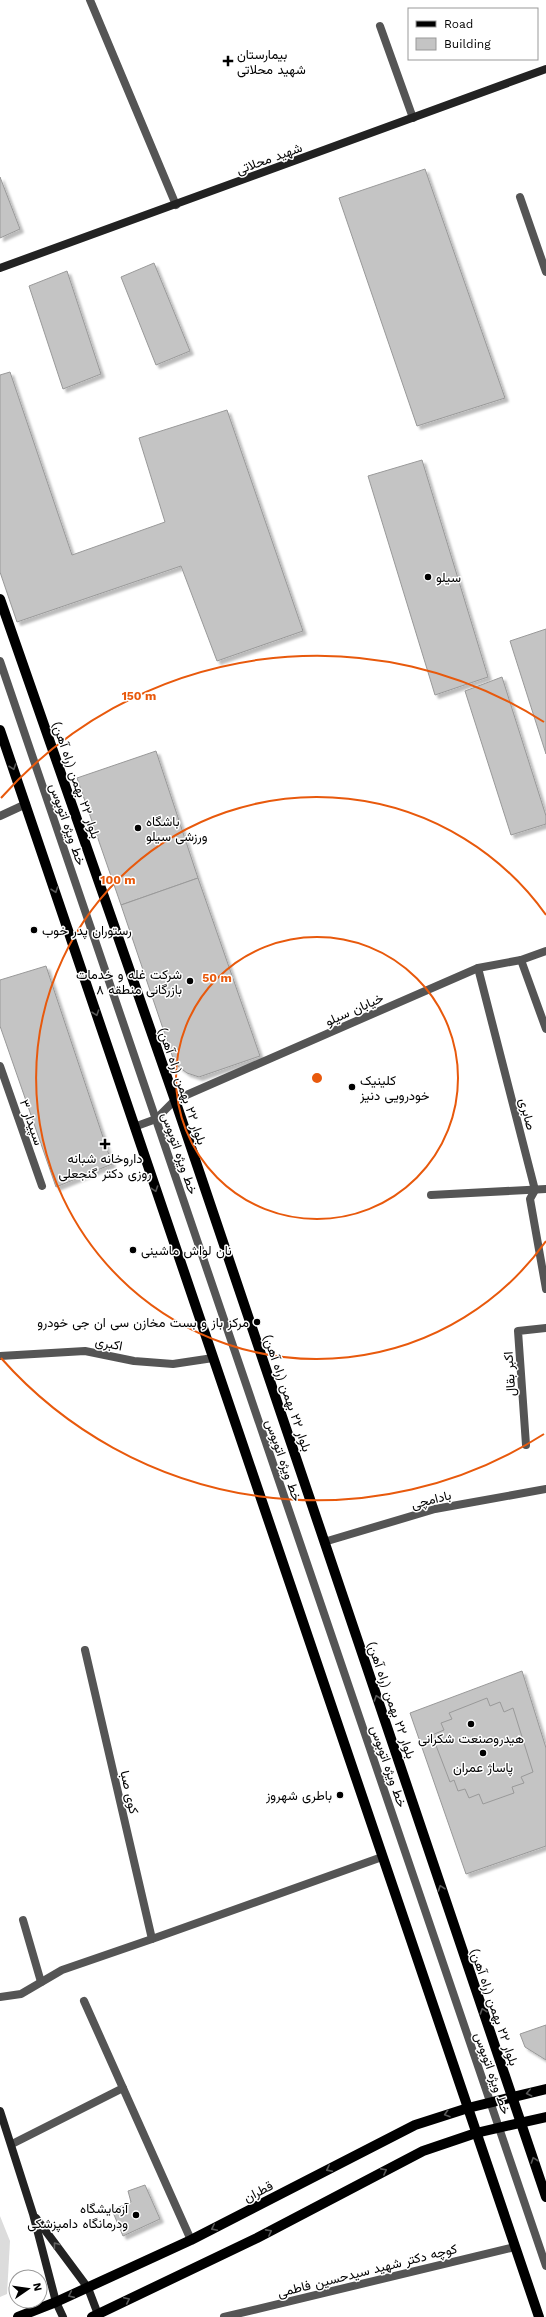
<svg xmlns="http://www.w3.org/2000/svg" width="546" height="2317" viewBox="0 0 546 2317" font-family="'Work Sans',Vazirmatn,sans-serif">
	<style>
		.green { fill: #dcdcdc }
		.building { fill: #c4c4c4; stroke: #999; filter: url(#shadow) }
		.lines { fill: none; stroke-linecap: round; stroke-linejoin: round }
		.lane { stroke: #555; stroke-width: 8 }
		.street { stroke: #555; stroke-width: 8 }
		.secondary { stroke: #222; stroke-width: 8 }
		.primary { stroke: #000; stroke-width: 10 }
		.oneway { stroke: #595959 }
		.oneway2 { stroke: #646464 }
		.ring { fill: none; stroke: #e8590c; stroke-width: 2 }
		.poi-dot { fill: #000; stroke: #fff; stroke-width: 1.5 }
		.labels { text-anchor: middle; stroke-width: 3; stroke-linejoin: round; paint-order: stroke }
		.poi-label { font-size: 13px; fill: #000; stroke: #fff; text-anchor: start }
		.street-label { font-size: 13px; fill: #000; stroke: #fff }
		.centre { fill: #e8590c; stroke: #fff; stroke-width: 2 }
		.ring-label { font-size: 12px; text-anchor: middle; font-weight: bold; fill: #e8590c; stroke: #fff; stroke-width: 3; stroke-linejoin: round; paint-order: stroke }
	</style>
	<defs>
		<filter id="shadow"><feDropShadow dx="3.5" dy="3.5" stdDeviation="1" flood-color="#0004"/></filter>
	</defs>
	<rect width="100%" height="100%" fill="#fff"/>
	<path class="green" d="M0 2216 10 2241 7 2294 0 2297Z"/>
	<g class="building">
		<path d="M425 169 505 398 417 426 339 198Z"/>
		<path d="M0 177 20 229 0 238Z"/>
		<path d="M154 263 190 351 156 365 121 277Z"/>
		<path d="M67 271 101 374 63 389 29 286Z"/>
		<path d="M10 372 72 555 165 522 139 438 227 410 303 631 217 661 181 566 17 622 0 572V375Z"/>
		<path d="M422 460 488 677 435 695 368 476Z"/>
		<path d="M546 629V754L510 641Z"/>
		<path d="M502 677 546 816V824L511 835 465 691Z"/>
		<path d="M156 751 198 878 121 905 77 778Z"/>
		<path d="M198 878 260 1056 199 1077 187 1073 175 1064 121 905Z"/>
		<path d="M46 966 112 1164 56 1187 0 1026V980Z"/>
		<path d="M522 1671 546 1748V1846L466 1874 410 1713Z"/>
		<path d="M487 1698 490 1706 500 1702 504 1712 513 1708 533 1772 521 1777 524 1783 512 1787 514 1793 483 1804 479 1794 469 1798 465 1789 458 1791 454 1780 450 1782 432 1735 444 1730 441 1723 452 1719 449 1713Z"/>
		<path d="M546 2025V2060L525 2047 520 2034Z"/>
		<path d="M145 2185 160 2219 123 2236 112 2210 131 2202 128 2191Z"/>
	</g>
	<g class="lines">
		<g class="lane">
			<path d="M90 0 176 205"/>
			<path d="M380 26 413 118"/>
			<path d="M520 197 546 272"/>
			<path d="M0 661 546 2266"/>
			<path d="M521 960 546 1029"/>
			<path d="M478 968 535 1190 530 1199 546 1289"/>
			<path d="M431 1195 546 1189"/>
			<path d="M526 1445 518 1331 546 1328"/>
			<path d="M324 1542 435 1509 546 1489"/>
			<path d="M12 2144 123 2088"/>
		</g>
		<g class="street">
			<path d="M0 816 26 804"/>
			<path d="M0 1066 42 1186"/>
			<path d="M134 1127 156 1119 175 1100 478 968 521 960 546 951"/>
			<path d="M0 1356 85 1351 134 1361 173 1364 213 1358"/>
			<path d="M23 1920 41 1982"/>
			<path d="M152 1939 382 1857"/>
			<path d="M0 1997 21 1994 62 1970 152 1939 85 1650"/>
			<path d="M84 2001 191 2240"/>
			<path d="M224 2317 515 2247"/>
		</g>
		<g class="secondary">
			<path d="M0 268 546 69"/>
			<path d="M0 2111 33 2214 56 2302 63 2317"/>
			<path d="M36 2218 88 2288 99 2317"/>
		</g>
		<g class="primary">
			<path d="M0 599 175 1100 546 2197"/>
			<path d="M0 730 539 2317"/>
			<path d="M18 2317 56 2302 191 2240 415 2125 468 2108 546 2089"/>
			<path d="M92 2317 257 2238 423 2151 476 2133 546 2117"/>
		</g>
	</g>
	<defs><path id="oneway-chevron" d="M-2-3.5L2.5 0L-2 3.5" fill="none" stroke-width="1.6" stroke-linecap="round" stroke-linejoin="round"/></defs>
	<g class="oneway">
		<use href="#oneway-chevron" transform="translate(13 767) rotate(71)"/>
		<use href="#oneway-chevron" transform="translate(55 890) rotate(71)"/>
		<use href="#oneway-chevron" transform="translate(96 1013) rotate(71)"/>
		<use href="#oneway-chevron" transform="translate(155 1189) rotate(71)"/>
		<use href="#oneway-chevron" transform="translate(377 1698) rotate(-109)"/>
		<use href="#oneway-chevron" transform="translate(441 1888) rotate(-109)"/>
		<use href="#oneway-chevron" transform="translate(483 2011) rotate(-109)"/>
		<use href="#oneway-chevron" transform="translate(529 2093) rotate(167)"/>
		<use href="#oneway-chevron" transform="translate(447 2114) rotate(162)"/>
		<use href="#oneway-chevron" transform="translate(534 2160) rotate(-109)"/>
		<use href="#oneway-chevron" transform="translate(329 2169) rotate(153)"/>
		<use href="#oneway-chevron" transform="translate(384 2171) rotate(-28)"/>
		<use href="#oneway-chevron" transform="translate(214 2228) rotate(153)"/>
		<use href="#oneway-chevron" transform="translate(269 2232) rotate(-28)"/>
		<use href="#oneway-chevron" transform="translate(71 2295) rotate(156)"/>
		<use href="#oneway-chevron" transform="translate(127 2300) rotate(-25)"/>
	</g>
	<use class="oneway2" href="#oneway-chevron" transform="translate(56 2245) rotate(-127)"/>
	<g class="ring">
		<circle cx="317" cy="1078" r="141"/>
		<path d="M546 1241A281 281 0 1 1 546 915"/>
		<path d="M544 1434A422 422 0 0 1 1 1358M1 798A422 422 0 0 1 544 722"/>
	</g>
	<g class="poi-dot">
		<path d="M226 55h4v4h4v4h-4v4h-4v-4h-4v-4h4z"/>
		<circle cx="428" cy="577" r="4"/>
		<circle cx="138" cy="828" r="4"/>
		<circle cx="34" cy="930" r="4"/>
		<circle cx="190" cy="981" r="4"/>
		<circle cx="352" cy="1087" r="4"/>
		<path d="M103 1138h4v4h4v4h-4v4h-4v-4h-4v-4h4z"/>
		<circle cx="133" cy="1250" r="4"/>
		<circle cx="257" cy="1322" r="4"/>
		<circle cx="471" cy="1724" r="4"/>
		<circle cx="483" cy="1753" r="4"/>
		<circle cx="340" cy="1795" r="4"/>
		<circle cx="136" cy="2215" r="4"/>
	</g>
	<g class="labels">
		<g class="poi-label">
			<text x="237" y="59">بیمارستان<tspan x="237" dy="15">شهید محلاتی</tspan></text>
			<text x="436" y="582">سیلو</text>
			<text x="146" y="826">باشگاه<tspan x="146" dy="15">ورزشی سیلو</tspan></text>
			<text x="42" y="935">رستوران پدر خوب</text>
			<text x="182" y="979" text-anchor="end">شرکت غله و خدمات<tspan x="182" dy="15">بازرگانی منطقه ۸</tspan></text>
			<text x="360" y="1085">کلینیک<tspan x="360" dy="15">خودرویی دنیز</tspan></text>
			<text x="105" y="1163" text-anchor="middle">داروخانه شبانه<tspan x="105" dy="15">روزی دکتر گنجعلی</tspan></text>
			<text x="141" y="1255">نان لواش ماشینی</text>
			<text x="249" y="1327" text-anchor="end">مرکز باز و بست مخازن سی ان جی خودرو</text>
			<text x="471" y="1743" text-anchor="middle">هیدروصنعت شکرانی</text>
			<text x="483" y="1772" text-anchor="middle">پاساژ عمران</text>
			<text x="332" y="1800" text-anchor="end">باطری شهروز</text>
			<text x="128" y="2213" text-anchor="end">آزمایشگاه<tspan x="128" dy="15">ودرمانگاه دامپزشکی</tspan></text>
		</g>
		<g class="street-label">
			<text transform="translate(269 158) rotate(-20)" y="5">شهید محلاتی</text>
			<text transform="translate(77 780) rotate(71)" y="5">بلوار ۲۲ بهمن (راه آهن)</text>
			<text transform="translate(68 824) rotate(71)" y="5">خط ویژه اتوبوس</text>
			<text transform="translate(354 1009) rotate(-24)" y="5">خیابان سیلو</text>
			<text transform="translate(183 1086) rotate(71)" y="5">بلوار ۲۲ بهمن (راه آهن)</text>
			<text transform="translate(528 1114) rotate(76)" y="5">صابری</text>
			<text transform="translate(32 1122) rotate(71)" y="5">سپیدار ۳</text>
			<text transform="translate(180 1153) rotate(71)" y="5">خط ویژه اتوبوس</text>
			<text transform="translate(109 1343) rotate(11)" y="5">اکبری</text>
			<text transform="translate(509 1374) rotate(-94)" y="5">اکبر بقال</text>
			<text transform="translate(288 1393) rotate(71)" y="5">بلوار ۲۲ بهمن (راه آهن)</text>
			<text transform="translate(284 1460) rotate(71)" y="5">خط ویژه اتوبوس</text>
			<text transform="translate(431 1499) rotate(-14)" y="5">بادامچی</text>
			<text transform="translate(392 1700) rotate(71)" y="5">بلوار ۲۲ بهمن (راه آهن)</text>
			<text transform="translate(389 1766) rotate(71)" y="5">خط ویژه اتوبوس</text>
			<text transform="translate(130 1792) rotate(77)" y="5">کوی صبا</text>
			<text transform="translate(495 2007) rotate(71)" y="5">بلوار ۲۲ بهمن (راه آهن)</text>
			<text transform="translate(493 2073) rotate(71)" y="5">خط ویژه اتوبوس</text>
			<text transform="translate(258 2191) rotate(-27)" y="5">قطران</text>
			<text transform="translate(367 2270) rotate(-14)" y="5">کوچه دکتر شهید سیدحسین فاطمی</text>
		</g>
	</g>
	<circle cx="317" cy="1078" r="6" class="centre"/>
	<g class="ring-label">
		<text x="139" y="700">150 m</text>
		<text x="118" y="884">100 m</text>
		<text x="217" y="982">50 m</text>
	</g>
	<rect x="408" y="8" width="130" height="52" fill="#ffffff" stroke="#999999"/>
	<rect x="416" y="21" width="20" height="6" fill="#000000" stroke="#999999"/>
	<text x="444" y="28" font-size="12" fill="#000000">Road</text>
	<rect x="416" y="38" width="20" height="12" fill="#c4c4c4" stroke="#999999"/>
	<text x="444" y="48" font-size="12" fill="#000000">Building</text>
	<g transform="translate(28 2289) rotate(77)"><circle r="19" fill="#ffffff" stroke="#999999"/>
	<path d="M0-3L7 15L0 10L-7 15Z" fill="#000000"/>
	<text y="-6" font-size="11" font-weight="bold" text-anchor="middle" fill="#000000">N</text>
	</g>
</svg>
